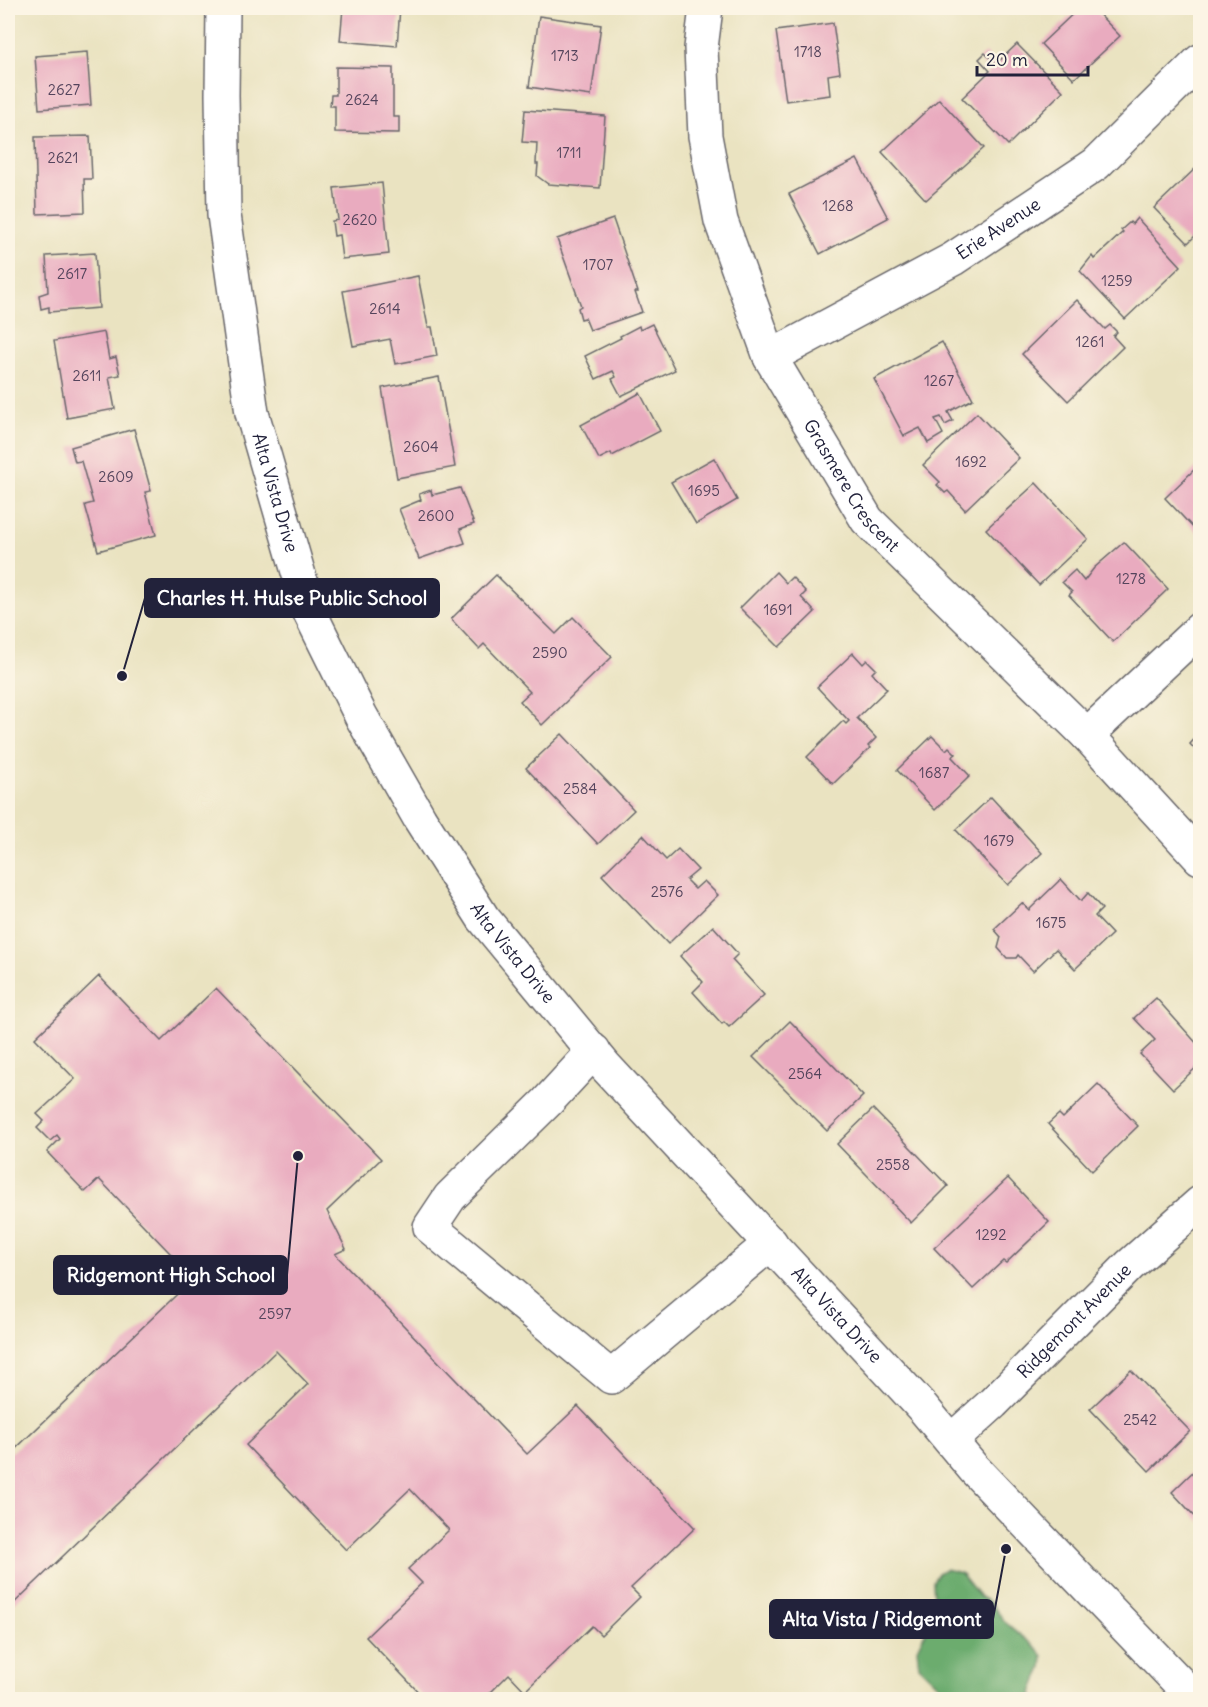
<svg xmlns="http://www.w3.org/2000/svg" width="1208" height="1707" viewBox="0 0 1208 1707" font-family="Delius,sans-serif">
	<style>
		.forest { fill: #6cac6e; stroke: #476754; stroke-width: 1.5 }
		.building { fill: #e9abbf }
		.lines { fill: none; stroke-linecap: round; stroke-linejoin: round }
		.minor-casing { stroke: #68666a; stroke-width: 36 }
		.minor { stroke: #fff; stroke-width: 33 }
		.labels { text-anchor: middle; stroke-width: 5; stroke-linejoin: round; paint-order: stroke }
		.number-label { font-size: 15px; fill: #54445c }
		.street-label { font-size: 18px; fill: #22223b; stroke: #fcf5e5 }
		.leader { fill: none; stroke: #22223b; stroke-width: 2 }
		.callout-dot { fill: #22223b; stroke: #fcf5e5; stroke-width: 2 }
		.callout { fill: #22223b; stroke: #22223b; stroke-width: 2 }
		.callout-label { font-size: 20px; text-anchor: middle; font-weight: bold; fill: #fff }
	</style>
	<rect width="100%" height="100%" fill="#fcf5e5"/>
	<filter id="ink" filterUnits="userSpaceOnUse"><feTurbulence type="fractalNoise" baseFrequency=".0167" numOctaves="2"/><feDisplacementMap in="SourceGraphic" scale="12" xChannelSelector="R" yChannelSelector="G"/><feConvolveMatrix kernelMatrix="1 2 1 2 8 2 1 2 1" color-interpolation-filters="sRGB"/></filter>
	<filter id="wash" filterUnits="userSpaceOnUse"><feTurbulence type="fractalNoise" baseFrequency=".008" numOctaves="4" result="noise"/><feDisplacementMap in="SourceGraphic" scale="24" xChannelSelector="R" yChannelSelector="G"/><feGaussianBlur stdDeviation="1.35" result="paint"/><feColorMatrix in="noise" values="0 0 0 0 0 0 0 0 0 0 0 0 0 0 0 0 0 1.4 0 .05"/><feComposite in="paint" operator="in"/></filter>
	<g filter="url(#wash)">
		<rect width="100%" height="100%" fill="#eae3c1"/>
		<path class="forest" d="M945 1569 961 1573 980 1597 990 1602 1006 1623 1039 1650 1043 1657 1042 1667 1032 1693 1035 1699H953L919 1666 917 1649 928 1626 934 1597 933 1581 938 1573Z"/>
		<g id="blocks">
			<g class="building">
				<path d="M343 8H400L397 46 340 41Z"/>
				<path d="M1079 8H1093L1120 36 1074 79 1041 44Z"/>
				<path d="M539 16 601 25 591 96 529 87Z"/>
				<path d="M833 23 840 73 828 75 830 95 786 101 776 31Z"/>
				<path d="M1017 44 1063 91 1008 145 962 98 990 71 979 59 985 53 996 64Z"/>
				<path d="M87 52 91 105 39 109 35 56Z"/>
				<path d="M336 67 393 68V117H399V133L335 132V106H330L331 95H336Z"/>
				<path d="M939 99 984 148 926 200 882 152Z"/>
				<path d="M525 110 605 116 600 188 548 184 537 176 538 164H536L537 143 522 142Z"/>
				<path d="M90 136 92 179H84L85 212 37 214 35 137Z"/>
				<path d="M857 159 888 218 820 254 789 194Z"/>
				<path d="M1199 165 1200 166V231L1188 243 1154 208Z"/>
				<path d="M382 183 389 254 342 259 339 235 334 236 332 221 338 220 334 188Z"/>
				<path d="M1137 218 1181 266 1125 319 1080 271 1092 256 1094 259 1123 232 1121 230 1130 222 1132 224Z"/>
				<path d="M613 219 638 292H635L642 312 590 330 585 318 581 319 578 308 581 306 557 239Z"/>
				<path d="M95 253 99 308 49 312V307L41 309 39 295 48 292 46 256Z"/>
				<path d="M418 276 428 327H432L437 356 395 364 390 339 353 346 343 291Z"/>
				<path d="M1077 300 1105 329 1110 325 1117 332 1113 336 1123 347 1068 401 1022 354Z"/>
				<path d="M652 324 675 370 621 396 612 379 616 377 613 371 596 379 585 356 621 338 620 336 639 326 640 330Z"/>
				<path d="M104 332 109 359 116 357 120 375 109 377 115 409 67 418 54 341Z"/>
				<path d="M942 342 973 399 948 412 953 421 945 425 941 417 935 419 943 434 928 443 920 428 904 436 874 379Z"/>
				<path d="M439 377 455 467 397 478 382 388Z"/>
				<path d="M640 393 660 431 612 456 611 453 599 459 581 425Z"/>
				<path d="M977 413 1019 458 965 510 948 491 945 493 937 485 940 482 923 465Z"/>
				<path d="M134 429 151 491 145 492 156 535 98 551 85 505 93 503 81 461 75 462 71 447Z"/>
				<path d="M714 458 737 500 696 524 671 482Z"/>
				<path d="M1200 464V535L1165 498Z"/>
				<path d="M1036 483 1088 539 1039 585 986 529Z"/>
				<path d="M460 488 474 524 460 529 465 543 419 559 399 509 421 500 419 494 431 490 432 495Z"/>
				<path d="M1124 542 1168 589 1113 642 1069 595 1072 592 1062 582 1075 570 1084 581 1094 568Z"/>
				<path d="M776 572 786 583 792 577 806 592 801 597 815 612 779 647 740 608Z"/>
				<path d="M496 575 556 634 573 617 612 657 542 725 520 701 530 692 484 644 479 649 451 619Z"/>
				<path d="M853 653 863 664 867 660 876 669 872 673 887 689 857 718 876 738 868 746 870 748 833 784 807 757 843 721 846 724 849 721 817 687Z"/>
				<path d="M1200 733V755L1190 744Z"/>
				<path d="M562 734 634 810 598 844 526 768Z"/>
				<path d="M932 736 946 750 949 747 956 754 952 757 970 776 935 810 897 770Z"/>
				<path d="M991 797 1042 853 1008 885 956 830Z"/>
				<path d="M643 835 666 860 678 849 698 870 686 880 695 889 704 881 718 895 668 944 602 875Z"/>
				<path d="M1061 879 1081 901 1088 893 1102 909 1095 916 1112 934 1075 969 1056 949 1033 971 1018 955 1016 958H1007L998 948 1001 937 994 929 1022 903 1029 910Z"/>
				<path d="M713 926 738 954 732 960 764 995 729 1027 724 1022 722 1024 693 992 703 982 680 956Z"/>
				<path d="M99 976 161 1041 216 988 381 1159 327 1211 346 1249 335 1254 527 1454 578 1406 695 1528 631 1588 640 1597 601 1635 592 1626 525 1691 509 1674 483 1700H426L366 1637 422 1583 408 1569 449 1530 410 1489 346 1550 246 1445 308 1384 276 1351 8 1609V1449L11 1453 194 1278 99 1179 85 1192 47 1152 60 1139 57 1135 50 1141 37 1128 44 1121 37 1114 75 1079 35 1038Z"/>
				<path d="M1156 998 1200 1047V1064L1173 1089 1140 1054 1155 1040 1134 1018Z"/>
				<path d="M790 1021 863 1096 827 1131 753 1057Z"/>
				<path d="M1098 1084 1138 1126 1092 1171 1048 1124 1059 1114 1063 1118Z"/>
				<path d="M873 1109 948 1186 911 1223 892 1203 893 1202 837 1144Z"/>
				<path d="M1008 1178 1049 1222 1006 1263 1003 1261 973 1289 934 1248Z"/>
				<path d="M1131 1370 1190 1431 1149 1471 1090 1409Z"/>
				<path d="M1200 1465V1522L1172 1492Z"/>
			</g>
		</g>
	</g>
	<g filter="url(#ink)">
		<use href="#blocks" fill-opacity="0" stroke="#68666a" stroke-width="1.5"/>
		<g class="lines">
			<g class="minor-casing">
				<g id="minor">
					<path id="s1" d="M223 8 222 95 224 215 252 413 310 613 361 716 420 819 483 918 605 1066 923 1408 974 1469 1196 1700"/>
					<path id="s2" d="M706 8 701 48 705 136 721 221 770 357 867 520 1087 735 1200 858"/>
					<path id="s3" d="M770 357 953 259 1096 164 1200 61"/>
					<path d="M1087 735 1200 629"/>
					<path d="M594 1051 547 1102 450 1197 430 1227 611 1377 771 1243"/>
					<path id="s4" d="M951 1441 993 1403 1130 1265 1200 1203"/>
				</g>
			</g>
			<use href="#minor" class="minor"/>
		</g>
	</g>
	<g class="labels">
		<g class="number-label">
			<text x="808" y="57">1718</text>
			<text x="565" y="61">1713</text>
			<text x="64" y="95">2627</text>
			<text x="362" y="105">2624</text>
			<text x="569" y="158">1711</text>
			<text x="63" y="163">2621</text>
			<text x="838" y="211">1268</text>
			<text x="360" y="225">2620</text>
			<text x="598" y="270">1707</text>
			<text x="72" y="279">2617</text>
			<text x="1117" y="286">1259</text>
			<text x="385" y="314">2614</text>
			<text x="1090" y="347">1261</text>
			<text x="87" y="381">2611</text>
			<text x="939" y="386">1267</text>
			<text x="421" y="452">2604</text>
			<text x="971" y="467">1692</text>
			<text x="116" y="482">2609</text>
			<text x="704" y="496">1695</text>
			<text x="436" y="521">2600</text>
			<text x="1131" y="584">1278</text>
			<text x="778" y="615">1691</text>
			<text x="550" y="658">2590</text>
			<text x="934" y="778">1687</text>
			<text x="580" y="794">2584</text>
			<text x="999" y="846">1679</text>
			<text x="667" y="897">2576</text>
			<text x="1051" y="928">1675</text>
			<text x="805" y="1079">2564</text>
			<text x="893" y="1170">2558</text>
			<text x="991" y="1240">1292</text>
			<text x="275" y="1319">2597</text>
			<text x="1140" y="1425">2542</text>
		</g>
		<g class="street-label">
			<text dy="6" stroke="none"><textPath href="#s3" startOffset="262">Erie Avenue</textPath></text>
			<text dy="6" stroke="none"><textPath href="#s2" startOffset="512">Grasmere Crescent</textPath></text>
			<text dy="6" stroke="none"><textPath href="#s1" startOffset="490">Alta Vista Drive</textPath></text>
			<text dy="6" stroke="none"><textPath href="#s1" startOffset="1012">Alta Vista Drive</textPath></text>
			<text dy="6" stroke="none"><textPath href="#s1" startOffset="1498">Alta Vista Drive</textPath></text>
			<text dy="6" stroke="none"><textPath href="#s4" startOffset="172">Ridgemont Avenue</textPath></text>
		</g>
	</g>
	<path class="leader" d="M122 676L145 598M298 1156L287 1275M1006 1549L993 1619"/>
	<g class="callout-dot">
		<circle cx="122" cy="676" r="6"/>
		<circle cx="298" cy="1156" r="6"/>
		<circle cx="1006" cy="1549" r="6"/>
	</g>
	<g class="callout">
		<rect x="145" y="579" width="294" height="38" rx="6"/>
		<rect x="54" y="1256" width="233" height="38" rx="6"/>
		<rect x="770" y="1600" width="223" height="38" rx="6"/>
	</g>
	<g class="callout-label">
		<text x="292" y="605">Charles H. Hulse Public School</text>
		<text x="171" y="1282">Ridgemont High School</text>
		<text x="882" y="1626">Alta Vista / Ridgemont</text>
	</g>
	<rect width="1208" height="1707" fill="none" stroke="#fcf5e5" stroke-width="30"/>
	<path d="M977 66v9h111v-9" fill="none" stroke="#22223b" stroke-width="3"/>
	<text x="986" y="66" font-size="18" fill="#22223b" stroke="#fcf5e5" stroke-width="4.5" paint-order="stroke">20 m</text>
</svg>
